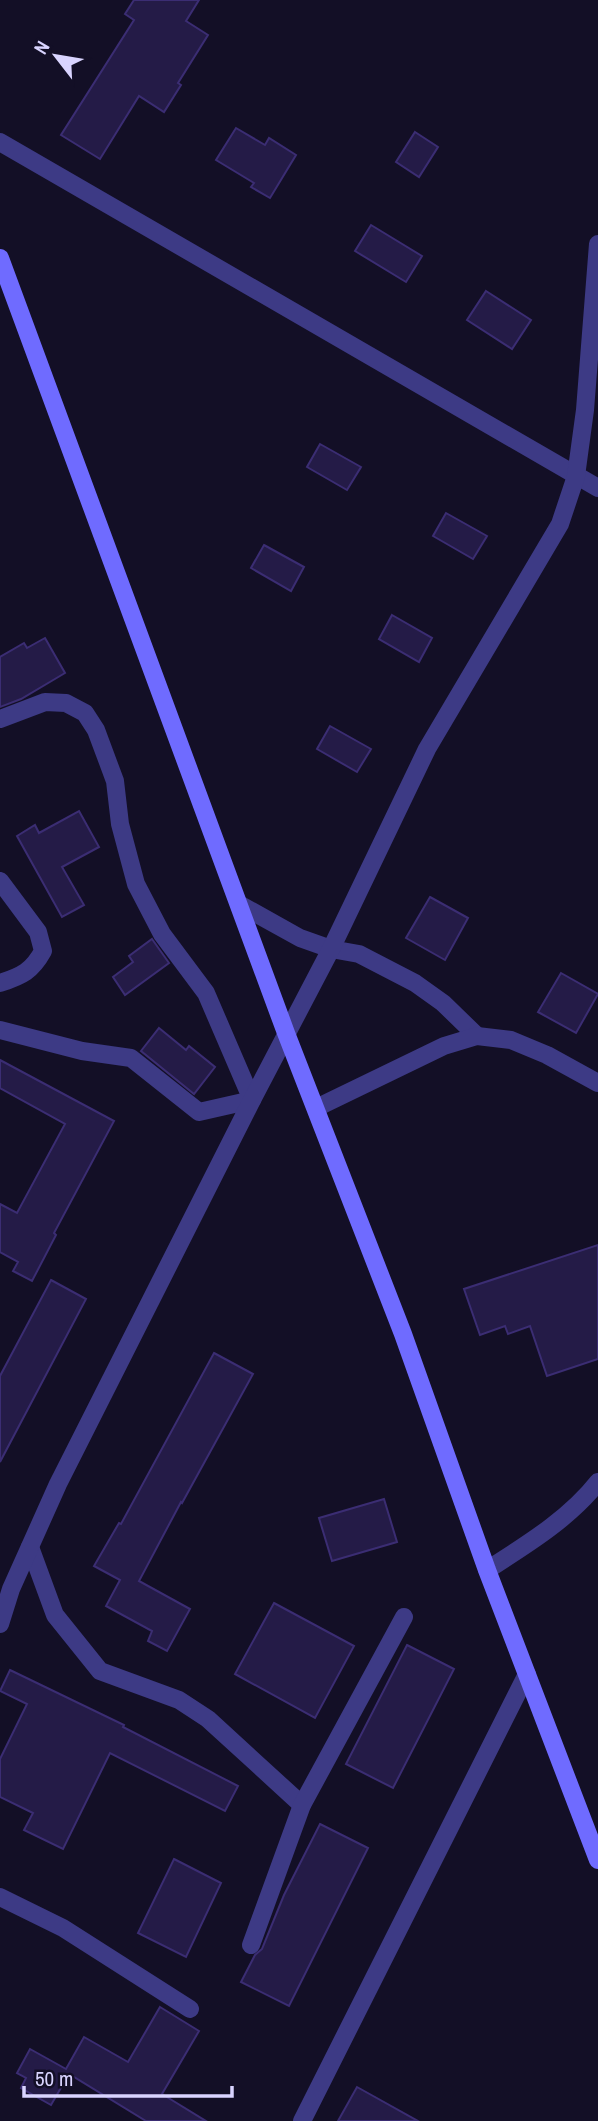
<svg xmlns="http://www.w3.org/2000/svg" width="598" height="2121" viewBox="0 0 598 2121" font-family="'Archivo Narrow',sans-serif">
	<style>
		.building { fill: #241b47; stroke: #3b2d73; stroke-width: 2 }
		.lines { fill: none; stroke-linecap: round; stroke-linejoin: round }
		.minor { stroke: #3d3a85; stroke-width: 18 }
		.secondary { stroke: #6f6bff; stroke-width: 18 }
	</style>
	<rect width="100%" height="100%" fill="#130f26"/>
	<g class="building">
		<path d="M134 0H199L186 21 208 35 178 83 181 85 164 112 139 96 100 159 61 135 134 20 125 14Z"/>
		<path d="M236 128 265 145 269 138 296 155 270 198 251 187 254 183 216 160Z"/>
		<path d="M415 132 438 147 419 177 396 162Z"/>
		<path d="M371 225 422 256 406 282 355 251Z"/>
		<path d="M486 291 531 320 512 349 467 320Z"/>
		<path d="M320 444 361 467 347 490 307 467Z"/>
		<path d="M446 513 487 536 473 559 433 536Z"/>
		<path d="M264 545 304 567 291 591 251 568Z"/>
		<path d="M392 615 432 638 419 662 379 639Z"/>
		<path d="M45 638 65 673 21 699 0 707V657L24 643 27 648Z"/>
		<path d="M330 726 371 749 357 772 317 749Z"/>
		<path d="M79 811 99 847 62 867 84 905 62 917 17 836 35 825 39 833Z"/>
		<path d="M430 897 468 918 445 960 406 938Z"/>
		<path d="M152 939 169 963 125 995 113 977 133 962 129 956Z"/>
		<path d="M561 973 598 994 576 1033 538 1012Z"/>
		<path d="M159 1028 186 1050 189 1046 215 1067 194 1094 141 1051Z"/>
		<path d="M0 1060 114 1121 54 1233 56 1235 32 1281 13 1271 18 1262 0 1252V1204L17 1213 65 1124 0 1088Z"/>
		<path d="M598 1245V1359L547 1376 530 1326 508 1334 505 1326 480 1335 464 1289Z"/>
		<path d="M51 1280 86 1299 0 1462V1376Z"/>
		<path d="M214 1353 253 1374 182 1503 181 1502 139 1581 190 1609 167 1651 148 1641 152 1631 106 1606 120 1580 94 1566 119 1523 121 1524Z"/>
		<path d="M384 1499 397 1542 332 1561 319 1518Z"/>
		<path d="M274 1603 354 1646 315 1718 235 1674Z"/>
		<path d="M407 1645 454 1669 393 1788 346 1764Z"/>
		<path d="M10 1670 124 1725 123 1727 238 1786 225 1811 110 1753 63 1849 24 1830 33 1813 0 1797V1759L27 1704 0 1691Z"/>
		<path d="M320 1824 368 1848 289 2006 241 1982 255 1955 262 1949 284 1895Z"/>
		<path d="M174 1859 221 1883 186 1957 138 1933Z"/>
		<path d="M160 2007 199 2031 162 2094 206 2121H146L69 2074 51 2105 21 2088 26 2078 17 2073 30 2049 66 2069 84 2037 128 2062Z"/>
		<path d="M357 2087 418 2121H338Z"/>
	</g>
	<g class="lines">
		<g class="minor">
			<path d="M0 142 598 488"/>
			<path d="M0 719 45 702 66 703 85 713 96 730 115 781 120 824 136 884 162 934 206 993 252 1100 199 1112 131 1058 82 1051 0 1030"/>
			<path d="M0 881 38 932 43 951C32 971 22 976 0 983"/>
			<path d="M239 904 300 938 331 949 359 954 415 983 443 1003 477 1036"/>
			<path d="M316 1108 444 1046 477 1036 511 1040 547 1055 598 1083"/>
			<path d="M30 1547 55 1615 100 1671 179 1700 208 1719 302 1805"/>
			<path d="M487 1570C526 1545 569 1519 598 1482"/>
			<path d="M0 1624 11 1589 58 1484 252 1100 331 949 427 749 560 524 576 476 585 410 598 244"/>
			<path d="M0 1897 63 1928 190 2009"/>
			<path d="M251 1945 302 1805 404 1617"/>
			<path d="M302 2121 527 1674"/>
		</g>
		<path class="secondary" d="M0 258 286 1033 403 1334 487 1570 598 1860"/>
	</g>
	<g transform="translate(56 56) rotate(301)" stroke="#130f26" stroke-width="5" paint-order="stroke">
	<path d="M0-5L12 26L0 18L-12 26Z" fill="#d9d4ff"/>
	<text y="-10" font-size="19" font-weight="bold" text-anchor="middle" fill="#d9d4ff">N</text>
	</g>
	<path d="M24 2086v10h208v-10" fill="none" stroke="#d9d4ff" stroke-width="3.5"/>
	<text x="35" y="2086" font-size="21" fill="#d9d4ff" stroke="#130f26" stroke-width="5" paint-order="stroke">50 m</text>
</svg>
